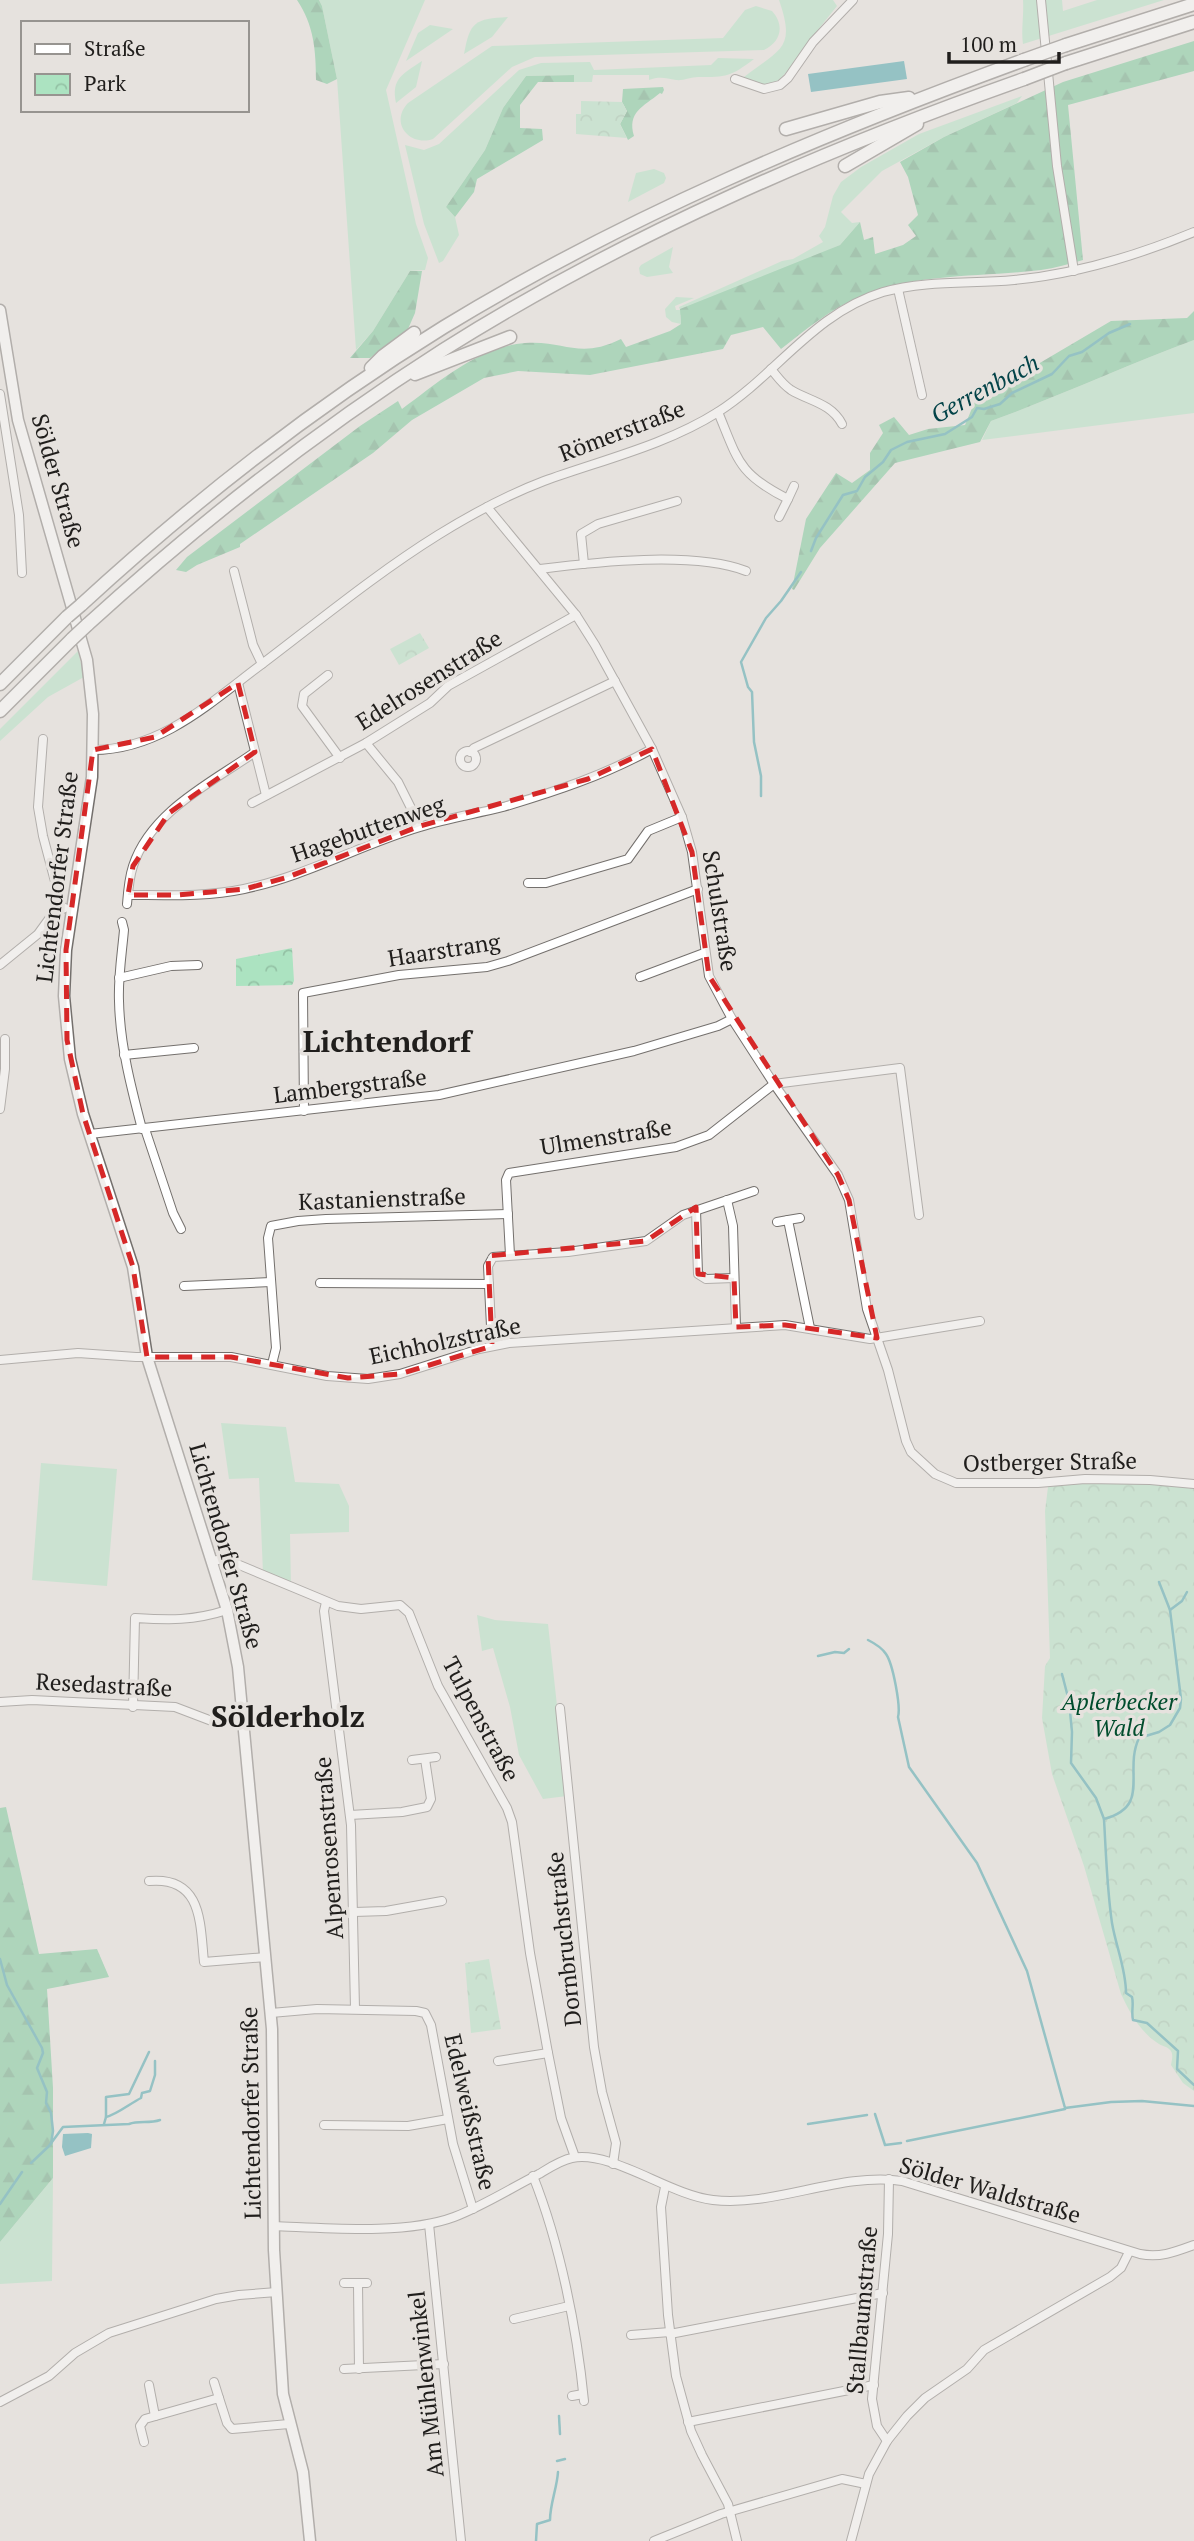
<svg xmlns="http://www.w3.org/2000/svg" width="1194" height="2541" viewBox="0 0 1194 2541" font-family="'PT Serif',serif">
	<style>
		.green { fill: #ace3c1 }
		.forest { fill: url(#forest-firs) }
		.park { fill: url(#park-crowns) }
		.water { fill: #349ba4 }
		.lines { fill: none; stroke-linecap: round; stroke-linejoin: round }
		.stream { stroke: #349ba4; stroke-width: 2.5 }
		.minor-casing { stroke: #74706d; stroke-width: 10 }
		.major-casing { stroke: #74706d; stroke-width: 13 }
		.highway-casing { stroke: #74706d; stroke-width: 15 }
		.minor { stroke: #fff; stroke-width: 8 }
		.major { stroke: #fff; stroke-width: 10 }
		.highway { stroke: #fff; stroke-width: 12 }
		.highway-bridge-casing { stroke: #74706d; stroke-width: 15; stroke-linecap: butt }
		.highway-bridge { stroke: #fff; stroke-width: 12 }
		.marked { fill: none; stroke: #d62828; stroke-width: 5; stroke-dasharray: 14 9; stroke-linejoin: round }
		.labels { text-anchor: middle; stroke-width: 7; stroke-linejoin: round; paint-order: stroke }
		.street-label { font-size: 23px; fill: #201e1c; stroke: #e6e2de }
		.park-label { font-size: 23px; font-style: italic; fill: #014d2d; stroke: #e6e2de }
		.water-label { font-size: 24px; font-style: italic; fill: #034348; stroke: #e6e2de }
		.district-label { font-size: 30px; font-weight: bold; fill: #201e1c; stroke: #e6e2de }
	</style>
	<defs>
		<pattern id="forest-firs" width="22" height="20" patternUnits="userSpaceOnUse" patternTransform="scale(1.75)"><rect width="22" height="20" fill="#6ac591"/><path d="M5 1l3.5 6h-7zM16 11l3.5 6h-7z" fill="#579f76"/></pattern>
		<pattern id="park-crowns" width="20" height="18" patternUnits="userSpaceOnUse" patternTransform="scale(1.75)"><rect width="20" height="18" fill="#ace3c1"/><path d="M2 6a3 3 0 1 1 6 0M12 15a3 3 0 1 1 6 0" fill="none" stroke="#94c2a5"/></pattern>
	</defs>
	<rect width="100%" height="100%" fill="#e6e2de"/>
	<g class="green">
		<path d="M319 0H425L386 90 416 224 428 258 425 270 410 271 373 331 356 350 337 79 322 6Z"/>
		<path d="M779 0H833L837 6C826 20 814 34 803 49 788 68 774 102 744 77 781 48 796 49 779 0Z"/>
		<path d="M1023 0H1062L1063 11 1097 0H1164L1023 44C1021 29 1024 16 1023 0Z"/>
		<path d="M756 6 772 11C785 25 781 42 764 50L535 57 512 67 433 139C410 147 389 123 408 103L492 46 723 38 745 10Z"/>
		<path d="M508 17 492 37 464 54C470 21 475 19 508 17Z"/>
		<path d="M430 25 453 29 406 61 418 33Z"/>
		<path d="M718 58 754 59C730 77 727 77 698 77 691 77 683 81 676 80 666 78 659 76 649 80V75H593L592 82H574L573 75 526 76 503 108 485 150 446 207 455 217 459 235 443 261 439 263 424 224 405 145 424 150 439 144 519 70 541 63 590 62 594 70 711 65Z"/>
		<path d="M422 61 416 87 396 103C391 78 403 74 422 61Z"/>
		<path d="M1022 96 1017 103 944 137 882 171 841 212 852 223 860 222 840 245 680 315 681 324 672 322 666 317 665 309 676 297 694 298 675 306 676 310H680L679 307 782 261 793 259 823 242 819 236 825 227 833 196 841 182 861 167 919 134Z"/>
		<path d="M654 169 664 173 666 178 664 183 628 202 636 173Z"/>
		<path d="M673 247 669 267 673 273 647 277 640 274 639 268 641 265Z"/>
		<path d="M1194 340V413L982 440 991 421C1060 396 1126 365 1194 340Z"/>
		<path d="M78 651 84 677 48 697 0 741V729Z"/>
		<path d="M221 1423 286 1427 295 1482 339 1484 349 1506V1532L290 1534 291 1586 263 1573 259 1478 229 1479Z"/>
		<path d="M41 1463 117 1469 107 1586 32 1580Z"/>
		<path d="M477 1615 495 1620 548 1624 567 1796 543 1799 519 1755 510 1707 493 1648 482 1651Z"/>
		<path d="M53 2178 52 2281 0 2284V2242Z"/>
	</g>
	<g class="forest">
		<path d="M297 0H319L322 6 337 79 327 84 316 80C316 51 314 25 297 0Z"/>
		<path d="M1194 41V71L1068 105 1083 260C1069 264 1055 268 1041 270 983 277 915 273 861 296 830 309 807 329 781 349L763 327 731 335 723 349 590 375 518 371 484 378 412 420 373 453 240 544V547L197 565 186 572 176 570 187 557 360 426 398 401 402 409C439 382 478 347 525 343 566 340 578 360 621 339L626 347 670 331 681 324 680 309 840 245 860 222 864 240 873 237 875 254 903 245 916 236 908 225 918 215 908 177 900 162 944 137 1063 82Z"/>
		<path d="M574 75V82H538L520 105V128L542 129 543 140 477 179 474 192 455 217 446 207 485 150 503 108 526 76Z"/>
		<path d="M663 87 664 90 662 94 660 93C643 107 627 112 634 136L628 140 620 124 627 111 622 102 623 89Z"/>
		<path d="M410 271H422L415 313 408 329 370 358H350L373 331Z"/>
		<path d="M1194 311V340C1126 365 1060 396 991 421L980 442 895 463 820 548 794 590 792 589 806 519 836 473 852 483 870 470V453L883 433 879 425 894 417 909 435 928 429 965 425 975 401 1111 321 1187 318Z"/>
		<path d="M6 1807 39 1954 97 1949 109 1977 47 1989 53 2088V2178L0 2242V1808Z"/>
	</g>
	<g class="park">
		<path d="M581 101 622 102 627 111 620 124 627 138 576 134V114H581Z"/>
		<path d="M420 633 429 648 399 665 390 649Z"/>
		<path d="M292 948 294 981 292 985 236 986V959Z"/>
		<path d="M1085 1481 1150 1483 1194 1489V2091L1183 2083 1171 2065C1172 2059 1174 2053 1169 2049 1166 2046 1162 2046 1159 2044 1140 2032 1130 2013 1121 1994L1084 1866 1052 1774 1042 1718 1045 1666 1050 1658 1045 1511 1048 1487Z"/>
		<path d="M489 1959 501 2029 471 2033 465 1963Z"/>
	</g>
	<g class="water">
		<path d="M904 61 907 79 811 92 808 74Z"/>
		<path d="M88 2133 92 2134 91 2148 65 2156 62 2147 63 2134Z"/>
	</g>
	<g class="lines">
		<g class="stream">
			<path d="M811 551 816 538 843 495 857 491 865 477 883 462 891 450 907 442 945 434 972 417 977 408 984 409 1000 404 1012 393 1052 374 1069 356 1082 352 1109 333 1130 324"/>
			<path d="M761 796V776L754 742 752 692 748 687 741 662 766 618 781 601 801 572"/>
			<path d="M1159 1582 1170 1610 1181 1699 1180 1708 1170 1725 1159 1732 1139 1738C1123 1772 1152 1806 1104 1819 1106 1854 1107 1889 1112 1923 1116 1947 1126 1969 1126 1993L1132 1997C1134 2005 1131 2011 1133 2020L1147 2023 1178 2051 1177 2069 1194 2085"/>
			<path d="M1170 1610 1182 1601 1187 1592"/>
			<path d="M868 1640C874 1643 882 1648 886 1654 893 1664 901 1707 898 1717L909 1767 977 1863 1027 1971 1065 2108 1111 2102 1142 2101 1194 2106"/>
			<path d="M818 1656 835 1652 844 1653 849 1649"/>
			<path d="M1062 1674 1069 1701 1072 1732 1071 1763 1096 1798 1104 1819"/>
			<path d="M0 1959 7 1985 42 2048 43 2053 37 2068 47 2092 46 2103 51 2113 53 2131 51 2144"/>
			<path d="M875 2114 885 2145 901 2143"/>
			<path d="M106 2117V2097L129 2094 149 2052"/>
			<path d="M104 2124 106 2117C116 2115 131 2103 141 2098L142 2093 150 2091 155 2075V2061"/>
			<path d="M808 2124 867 2115"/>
			<path d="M907 2141 1065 2109"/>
			<path d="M31 2163 49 2146 63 2127 129 2124C139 2120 149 2124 160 2120"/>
			<path d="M0 2204 22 2172"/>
			<path d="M559 2416 560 2434"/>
			<path d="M557 2461 565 2459"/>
			<path d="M536 2541 537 2524 550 2520C550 2504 557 2488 558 2472"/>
		</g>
		<g class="minor-casing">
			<g id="minor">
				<path d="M1041 0 1057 166 1074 271"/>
				<path d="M735 79 764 89 780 85 788 78 813 42 853 0"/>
				<path d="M898 289 922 395"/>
				<path d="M771 369C777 376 782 384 791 390 809 401 831 403 842 424"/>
				<path d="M0 394 19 515 22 573"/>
				<path d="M718 412C738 460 738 474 788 499L779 517"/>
				<path d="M788 499 794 486"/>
				<path d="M487 507 576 615 595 645 652 749 682 817 692 852 709 976 732 1019 774 1084 838 1175 849 1200 867 1309 888 1370 906 1441 911 1452 935 1474 956 1483H1038L1085 1479 1150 1480 1194 1484"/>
				<path d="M584 564 581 534 598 524 677 501"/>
				<path d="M540 569C596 562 693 551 746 571"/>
				<path d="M234 571 253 645 262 664"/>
				<path d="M328 675 304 694 302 706 340 758"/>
				<path d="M238 683 266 795"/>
				<path d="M43 739 38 807 43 836 62 908"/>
				<path d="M366 743 398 782 420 826"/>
				<path d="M93 750C161 750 211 702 262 664 320 620 377 573 438 535 472 514 507 495 544 481 602 460 666 445 718 412 776 375 814 313 883 292 926 280 970 284 1014 280 1077 274 1136 256 1194 232"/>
				<circle cx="468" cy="759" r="8"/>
				<path d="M470 752 474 748 615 681"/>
				<path d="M252 803 366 743 430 703 448 686 576 615"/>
				<path d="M528 883H546L628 859 648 831 682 817"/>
				<path d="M128 895C167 895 206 897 244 889 306 876 360 845 420 827 447 818 476 814 503 807 554 792 605 775 652 749"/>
				<path d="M127 904C128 891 129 878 133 866 151 811 211 783 255 752"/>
				<path d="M122 922 124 930C122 953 118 977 119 1001 120 1045 131 1087 142 1129"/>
				<path d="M0 965 38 934 54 912 65 908"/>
				<path d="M640 977 704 953"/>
				<path d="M119 978 171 966 198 965"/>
				<path d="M124 1055 194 1048"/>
				<path d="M0 1109 5 1069V1039"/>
				<path d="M304 1111 303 993 399 975 487 967 508 961 698 889"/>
				<path d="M145 1129 173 1213 181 1229"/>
				<path d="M90 1134 439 1095 634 1051 718 1026 732 1019"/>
				<path d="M727 1200 733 1226 736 1327"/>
				<path d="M696 1210 698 1274 706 1279 734 1278"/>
				<path d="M788 1220 800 1218"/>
				<path d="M777 1222 788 1220 810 1328"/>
				<path d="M510 1255 506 1180 509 1173 676 1147 709 1135 774 1084 900 1068 919 1215"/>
				<path d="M320 1283 489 1284"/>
				<path d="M184 1286 271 1282"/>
				<path d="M492 1346 488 1266 493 1257 568 1252 646 1241 683 1215 754 1191"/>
				<path d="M0 1360 78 1353 136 1357H231L327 1376 368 1379 400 1374 479 1349 509 1343 785 1325 870 1339 980 1321"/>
				<path d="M272 1364 276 1348 268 1238 271 1226 298 1221 326 1219 508 1214"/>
				<path d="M211 1561 225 1559 338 1606 361 1609 400 1605 409 1613 438 1686 507 1808 512 1822 530 1953 548 2053 561 2118 575 2157"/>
				<path d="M326 1602 324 1611 351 1825 355 2009"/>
				<path d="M0 1702 32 1700 175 1707 217 1723 244 1719"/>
				<path d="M133 1707 135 1618C169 1620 193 1621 227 1610"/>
				<path d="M560 1708 594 2047 602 2092 616 2143 613 2164"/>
				<path d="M412 1760 436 1757"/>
				<path d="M350 1815 402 1812 427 1807 431 1799 425 1759"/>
				<path d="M149 1881C203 1876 200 1924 204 1962L266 1957"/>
				<path d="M354 1912 386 1911 442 1901"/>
				<path d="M271 2013 317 2009 416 2011 425 2013 431 2025 453 2144 473 2209"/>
				<path d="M498 2061 548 2053"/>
				<path d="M324 2125 408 2126 448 2119"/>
				<path d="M533 2176C560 2244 577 2329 584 2401"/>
				<path d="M665 2187 661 2207 668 2315 676 2376 691 2431 702 2455 728 2504 737 2541"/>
				<path d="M429 2224 461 2541"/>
				<path d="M274 2226C326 2228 406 2235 454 2217 483 2206 511 2188 539 2174 549 2168 561 2160 572 2158 612 2150 669 2195 713 2200 776 2207 839 2172 902 2181L1140 2254C1160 2258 1175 2252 1194 2245"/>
				<path d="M344 2283H367"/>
				<path d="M358 2284 359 2369"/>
				<path d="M514 2319 569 2306"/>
				<path d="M670 2334 883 2293"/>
				<path d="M631 2335 670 2332"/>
				<path d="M344 2369 444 2364"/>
				<path d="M214 2382 219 2398"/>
				<path d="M149 2385 155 2416"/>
				<path d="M572 2396 583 2394"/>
				<path d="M0 2402 49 2376 75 2353 109 2333 216 2299 239 2295 277 2292"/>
				<path d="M688 2422 874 2385"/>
				<path d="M887 2441 877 2426 872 2399 888 2234 889 2179"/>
				<path d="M144 2442 140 2426 145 2419 219 2398 227 2423 232 2429 289 2424"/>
				<path d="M654 2541 721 2514 828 2483 842 2479 866 2484"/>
				<path d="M851 2541 869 2474 887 2441 907 2416 925 2398 967 2369 984 2350 1110 2277 1121 2268 1129 2252"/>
			</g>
		</g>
		<g class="major-casing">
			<path id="major" d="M0 310 18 420 87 660 93 714 92 777 66 950 64 996 70 1059 83 1114 133 1267 147 1357 227 1610 238 1667 272 2029 274 2250 283 2394 303 2472 310 2541"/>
		</g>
		<g class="highway-casing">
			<g id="highway">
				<path d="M1066 45 1194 4"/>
				<path d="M1066 63 1194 22"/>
				<path d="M786 129 880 102 909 98"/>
				<path d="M845 166 917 124"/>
				<path d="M371 368 383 356 414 333"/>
				<path d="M415 374 510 337"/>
				<path d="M81 605C193 502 314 407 444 327 626 216 824 133 1024 60"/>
				<path d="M87 625C198 524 316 431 443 350 624 236 823 150 1024 79"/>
				<path d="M0 684 67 617"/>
				<path d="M0 711 72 639"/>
			</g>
		</g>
		<use href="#minor" class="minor"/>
		<use href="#major" class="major"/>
		<use href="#highway" class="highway"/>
		<g class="highway-bridge-casing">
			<g id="highway-bridge">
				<path d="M1024 60 1066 45"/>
				<path d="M1024 79 1066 63"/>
				<path d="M67 617 81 605"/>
				<path d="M72 639 87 625"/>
			</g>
		</g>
		<use href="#highway-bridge" class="highway-bridge"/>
	</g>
	<path d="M0 0H1194V2541H0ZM238 683 255 752 169 813 133 866 128 895H176L245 889 288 877 420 826 588 779 652 749 692 852 709 976 838 1175 849 1200 877 1338 785 1325 736 1327 734 1278 698 1274 696 1207 646 1241 488 1256 492 1346 400 1374 348 1378 231 1357H147L133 1267 83 1114 67 1040 66 950 93 750 155 737Z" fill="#e6e2de" fill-opacity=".55" fill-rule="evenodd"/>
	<path class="marked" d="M238 683 255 752 169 813 133 866 128 895H176L245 889 288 877 420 826 588 779 652 749 692 852 709 976 838 1175 849 1200 877 1338 785 1325 736 1327 734 1278 698 1274 696 1207 646 1241 488 1256 492 1346 400 1374 348 1378 231 1357H147L133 1267 83 1114 67 1040 66 950 93 750 155 737Z"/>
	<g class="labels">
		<g class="street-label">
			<text transform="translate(622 431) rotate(-21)" y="8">Römerstraße</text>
			<text transform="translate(58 481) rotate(74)" y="8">Sölder Straße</text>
			<text transform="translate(429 680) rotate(-32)" y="8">Edelrosenstraße</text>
			<text transform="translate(368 829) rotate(-19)" y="8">Hagebuttenweg</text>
			<text transform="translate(57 877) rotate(-83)" y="8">Lichtendorfer Straße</text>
			<text transform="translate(720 911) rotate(81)" y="8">Schulstraße</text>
			<text transform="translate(444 950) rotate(-9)" y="8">Haarstrang</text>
			<text transform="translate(350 1086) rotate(-7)" y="8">Lambergstraße</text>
			<text transform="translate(606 1137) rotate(-9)" y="8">Ulmenstraße</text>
			<text transform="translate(382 1199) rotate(-2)" y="8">Kastanienstraße</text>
			<text transform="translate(445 1341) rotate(-12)" y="8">Eichholzstraße</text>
			<text transform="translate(1050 1462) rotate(-1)" y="8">Ostberger Straße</text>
			<text transform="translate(226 1546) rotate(74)" y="8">Lichtendorfer Straße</text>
			<text transform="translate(104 1685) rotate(3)" y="8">Resedastraße</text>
			<text transform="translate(481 1719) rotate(62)" y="8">Tulpenstraße</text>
			<text transform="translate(329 1848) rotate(-94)" y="8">Alpenrosenstraße</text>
			<text transform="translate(564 1939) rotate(-96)" y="8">Dornbruchstraße</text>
			<text transform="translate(470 2112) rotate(77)" y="8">Edelweißstraße</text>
			<text transform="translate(251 2113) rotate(-91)" y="8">Lichtendorfer Straße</text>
			<text transform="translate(990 2190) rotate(16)" y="8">Sölder Waldstraße</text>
			<text transform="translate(862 2310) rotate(-85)" y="8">Stallbaumstraße</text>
			<text transform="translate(426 2384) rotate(-96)" y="8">Am Mühlenwinkel</text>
		</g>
		<g class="park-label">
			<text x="1119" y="1710">Aplerbecker<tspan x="1119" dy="26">Wald</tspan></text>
		</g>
		<g class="water-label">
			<text transform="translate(985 389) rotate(-28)" y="8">Gerrenbach</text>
		</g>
		<g class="district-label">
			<text x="387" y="1052">Lichtendorf</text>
			<text x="288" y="1727">Sölderholz</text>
		</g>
	</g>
	<rect x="21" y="21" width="228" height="91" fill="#e6e2de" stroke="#979490" stroke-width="2"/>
	<rect x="35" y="44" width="35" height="10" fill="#ffffff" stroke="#979490" stroke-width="2"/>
	<text x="84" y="56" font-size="21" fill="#201e1c">Straße</text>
	<rect x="35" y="74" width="35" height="21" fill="url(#park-crowns)" stroke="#979490" stroke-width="2"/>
	<text x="84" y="91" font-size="21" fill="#201e1c">Park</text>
	<path d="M949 52v10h110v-10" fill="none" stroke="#201e1c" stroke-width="3.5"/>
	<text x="960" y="52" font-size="21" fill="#201e1c" stroke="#e6e2de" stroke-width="5" paint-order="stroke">100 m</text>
</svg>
